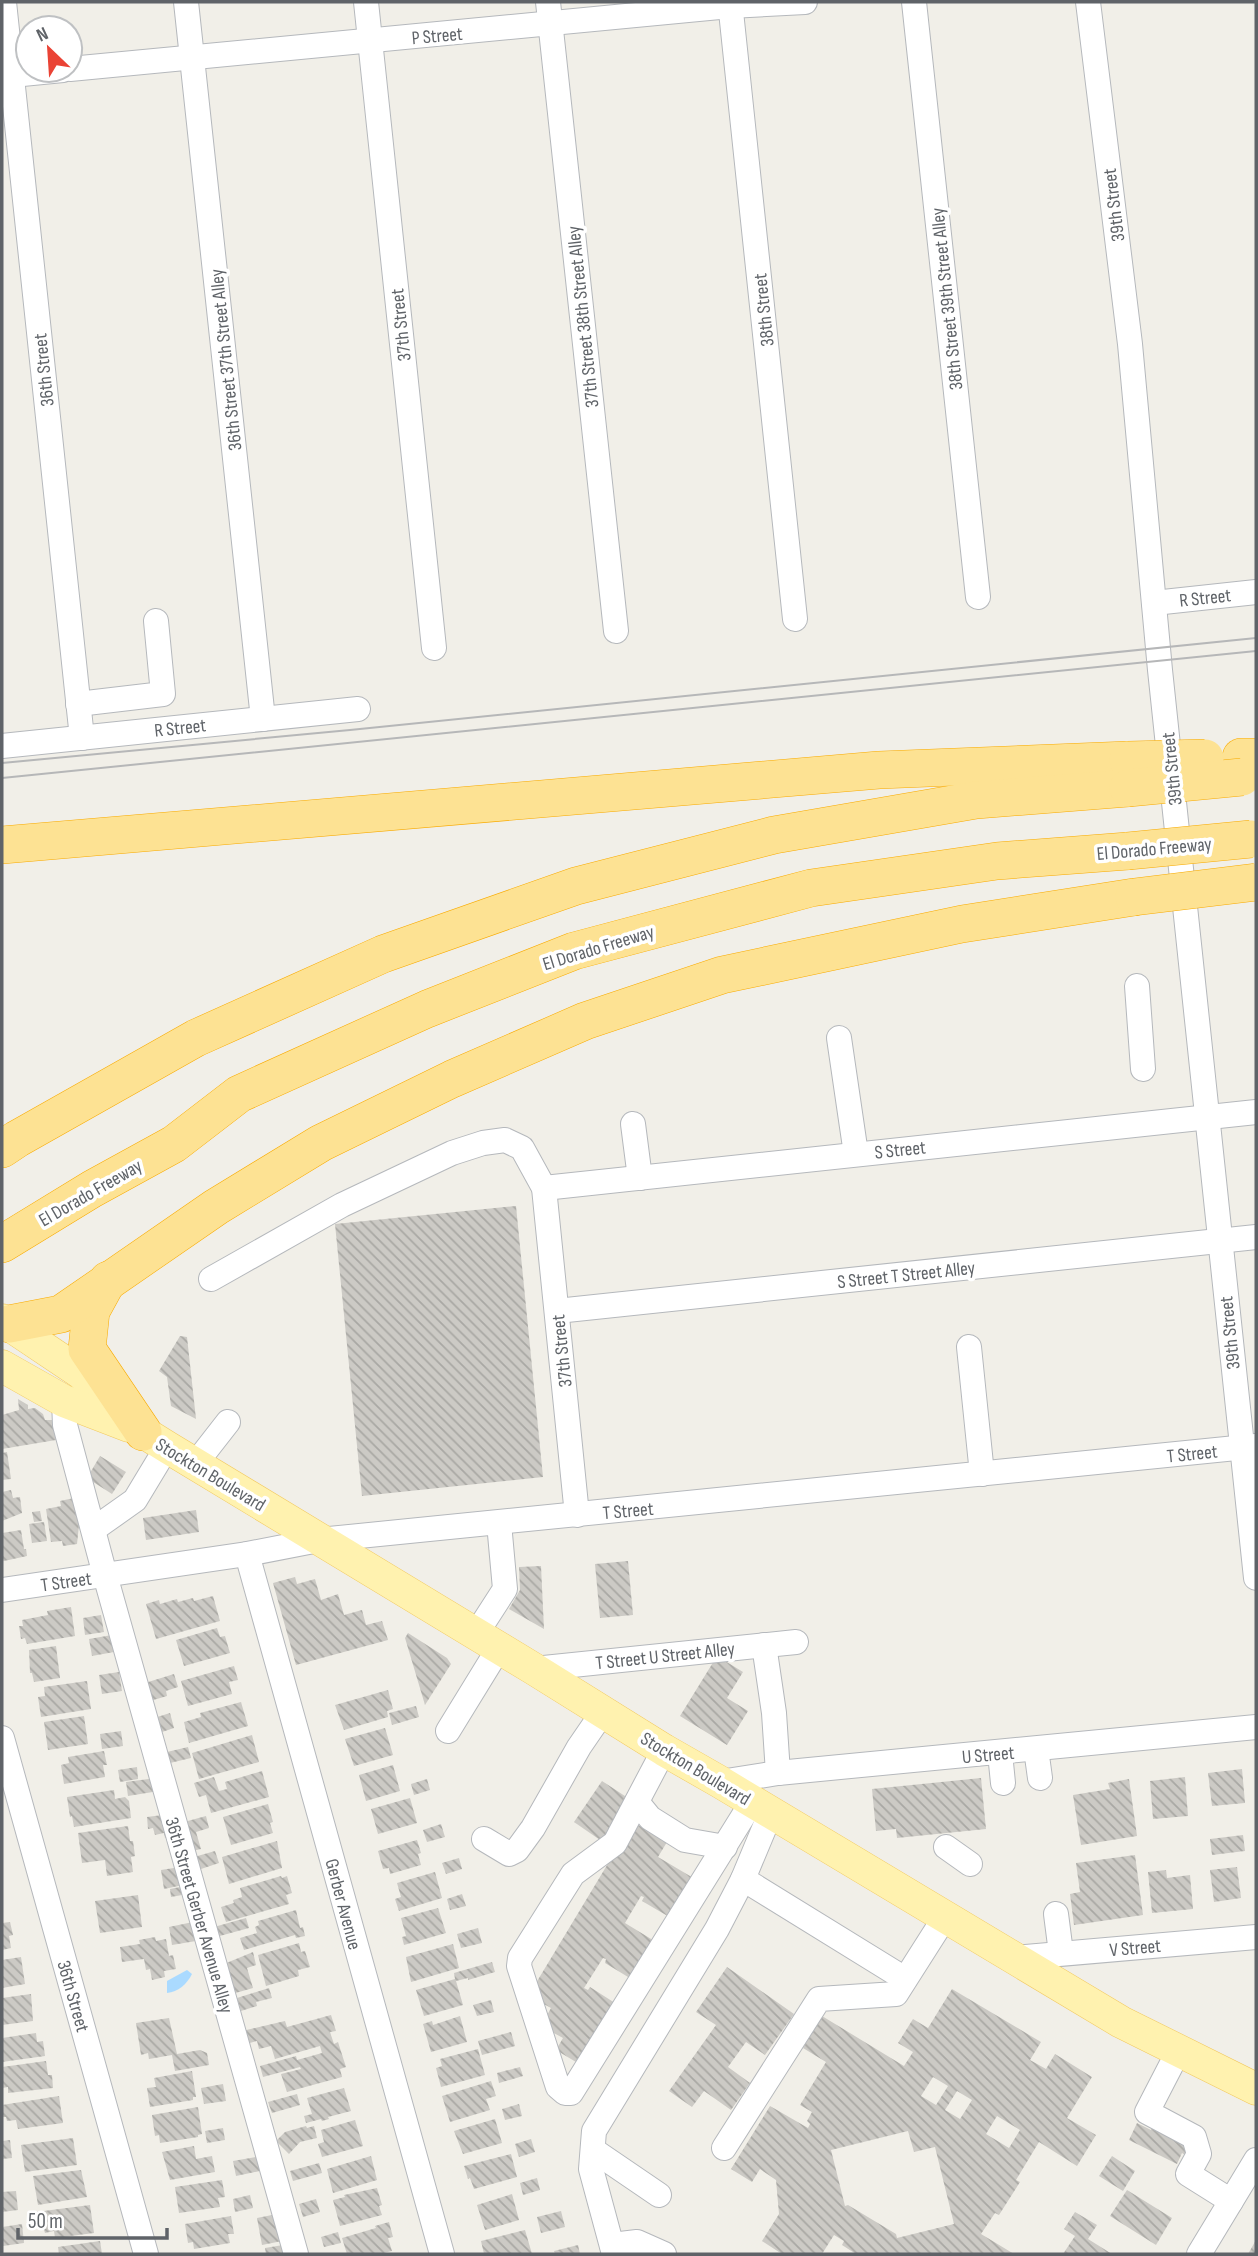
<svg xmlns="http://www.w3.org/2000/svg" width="1258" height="2256" viewBox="0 0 1258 2256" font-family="'Sofia Sans Condensed',sans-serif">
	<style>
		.water { fill: #aadaff }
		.building { fill: url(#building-back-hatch); fill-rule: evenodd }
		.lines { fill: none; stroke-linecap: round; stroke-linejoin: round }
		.minor-casing { stroke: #b5b8bc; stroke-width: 26 }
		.major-casing { stroke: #f2c960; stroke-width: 33 }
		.highway-casing { stroke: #f9ab00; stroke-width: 38 }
		.minor { stroke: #fff; stroke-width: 24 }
		.major { stroke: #fff2af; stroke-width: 32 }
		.highway { stroke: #fde293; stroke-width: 37 }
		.tram { stroke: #b6b7b8; stroke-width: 2 }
		.highway-bridge-casing { stroke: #f9ab00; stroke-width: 38; stroke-linecap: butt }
		.highway-bridge { stroke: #fde293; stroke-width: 37 }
		.labels { text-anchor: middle; stroke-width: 7; stroke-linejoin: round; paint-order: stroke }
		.street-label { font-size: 19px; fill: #5f6368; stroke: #fff }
	</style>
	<defs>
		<pattern id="building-back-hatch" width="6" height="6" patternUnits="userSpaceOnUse" patternTransform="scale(1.75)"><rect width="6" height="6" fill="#cccac5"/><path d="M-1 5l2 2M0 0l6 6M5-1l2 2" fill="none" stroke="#a9a8a4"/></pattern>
	</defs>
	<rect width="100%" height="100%" fill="#f1efe8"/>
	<path class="water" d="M187 1970 192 1974C187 1984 178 1992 167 1993V1981Z"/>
	<g class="building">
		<path d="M516 1206 543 1477 362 1496 335 1224Z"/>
		<path d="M180 1336 187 1337 196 1419 171 1406 167 1377 159 1371Z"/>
		<path d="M18 1399 28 1405V1409L35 1408 43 1414 45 1420H52L56 1440 2 1449V1415L19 1410Z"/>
		<path d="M7 1452 11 1479 2 1480V1453Z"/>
		<path d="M100 1456 126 1472 112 1494 87 1478Z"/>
		<path d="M11 1490 13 1498 20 1497 22 1513 2 1521V1492Z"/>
		<path d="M74 1498 79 1525 77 1544 63 1546 62 1541 51 1542 46 1509 61 1506 60 1501Z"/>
		<path d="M196 1510 199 1532 146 1540 143 1518Z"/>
		<path d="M40 1511 42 1521 34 1522 32 1512Z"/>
		<path d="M44 1522 47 1541 32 1543 29 1524Z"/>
		<path d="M21 1530 24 1549H26L27 1556 4 1561 2 1560V1533Z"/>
		<path d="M628 1561 633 1615 600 1618 595 1564Z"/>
		<path d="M541 1566 544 1629 509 1609 520 1590 519 1567Z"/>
		<path d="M295 1577 297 1584 315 1579 321 1600 338 1594 344 1615 362 1610 366 1625 382 1621 388 1640 296 1665 273 1583Z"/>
		<path d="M213 1596 220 1621 156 1639 146 1604 159 1600 160 1604 177 1599 178 1602 193 1598 194 1601Z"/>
		<path d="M71 1607 75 1636 27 1644 25 1638 21 1639 19 1626H23L22 1620 48 1615 47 1611Z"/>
		<path d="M101 1615 104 1632 85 1635 83 1618Z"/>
		<path d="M217 1628 220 1637 225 1636 230 1653 184 1666 176 1640Z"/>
		<path d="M408 1633 447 1658 451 1664 425 1705 405 1638Z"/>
		<path d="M112 1635 114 1652 92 1656 89 1639Z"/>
		<path d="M56 1646 60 1678 34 1682 32 1673H30L29 1650Z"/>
		<path d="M717 1656 743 1672 727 1698 748 1711 727 1745 680 1716Z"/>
		<path d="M234 1666 238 1680 229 1682 232 1694 188 1706 181 1681Z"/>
		<path d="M119 1672 122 1691 102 1694 99 1675Z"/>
		<path d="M174 1674 178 1687 166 1691 167 1696 150 1701 145 1683Z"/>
		<path d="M87 1681 91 1709 41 1717 38 1697 45 1696 44 1687Z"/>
		<path d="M388 1690 393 1709 387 1711 388 1717 344 1730 335 1705Z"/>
		<path d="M241 1702 248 1726 189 1743 184 1722 201 1717 200 1713Z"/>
		<path d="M416 1706 419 1717 392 1725 389 1713Z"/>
		<path d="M170 1713 174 1728 159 1733 154 1718Z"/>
		<path d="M84 1716 88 1744 48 1750 44 1722Z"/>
		<path d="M385 1728 393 1755 354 1766 345 1739Z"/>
		<path d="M121 1731 123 1746 102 1749 100 1734Z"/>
		<path d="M252 1735 259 1762 199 1779 192 1753Z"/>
		<path d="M188 1747 191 1758 170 1763 167 1752Z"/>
		<path d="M104 1751 107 1765H103L105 1777 64 1784 61 1765 69 1763 68 1757Z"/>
		<path d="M393 1765 400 1791 366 1801 359 1775Z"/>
		<path d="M137 1767 138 1779 120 1782 118 1770Z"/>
		<path d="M1242 1769 1245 1803 1212 1806 1208 1773Z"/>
		<path d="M262 1771 269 1797 211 1813 206 1795 199 1797 194 1783 214 1777 219 1791 227 1789 225 1782Z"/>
		<path d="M1185 1777 1188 1816 1153 1819 1150 1781Z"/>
		<path d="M156 1778 159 1791 128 1796 126 1782Z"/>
		<path d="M981 1778 986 1829 897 1838 896 1829 876 1831 872 1789Z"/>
		<path d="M427 1779 430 1790 414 1795 411 1784Z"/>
		<path d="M1129 1779 1137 1836 1081 1845 1073 1795 1110 1789 1108 1783Z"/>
		<path d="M602 1781 631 1800 603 1842 574 1822Z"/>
		<path d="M114 1790 115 1799 125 1797 129 1801 131 1818 74 1827 72 1816 70 1817 67 1797Z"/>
		<path d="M410 1798 417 1823 378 1834 371 1809Z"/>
		<path d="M268 1804 273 1822 270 1823 273 1833 231 1845 223 1817Z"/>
		<path d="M170 1814 174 1836 165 1838 164 1833 155 1835 153 1828 148 1829 147 1817Z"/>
		<path d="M206 1816 209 1828 196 1832 201 1849 192 1851 184 1822Z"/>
		<path d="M633 1822 667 1842 658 1857 695 1879 671 1918 642 1901 644 1897 641 1896 625 1923 656 1942 633 1980 605 1963 606 1959 603 1958 584 1988 588 1990 590 1987 618 2005 581 2065 556 2050 563 2038 541 2026 551 2008 533 1998 536 1983Z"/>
		<path d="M441 1824 445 1837 427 1842 423 1830Z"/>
		<path d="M128 1826 130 1841H133L135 1856 131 1857 133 1872 107 1876 105 1860 82 1863 78 1833Z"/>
		<path d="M1243 1835 1245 1851 1212 1855 1210 1839Z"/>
		<path d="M417 1840 421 1853 418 1854 421 1865 390 1874 389 1868 383 1869 378 1851Z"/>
		<path d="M277 1841 282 1868 229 1884 222 1857Z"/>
		<path d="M215 1851 219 1863 198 1870 194 1857Z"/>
		<path d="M1135 1855 1143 1915 1074 1925 1070 1894 1080 1892 1076 1863Z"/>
		<path d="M459 1858 462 1869 446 1874 442 1863Z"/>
		<path d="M180 1867 183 1885 164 1889 161 1870Z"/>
		<path d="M1237 1867 1241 1898 1214 1902 1210 1870Z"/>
		<path d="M1166 1870 1167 1878 1190 1875 1193 1909 1152 1913 1148 1872Z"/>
		<path d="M435 1872 442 1898 399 1911 395 1899 401 1897 397 1883Z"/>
		<path d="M281 1876 282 1878 287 1876 292 1893 286 1895 289 1904 226 1922 221 1907 234 1903 233 1900 242 1897 240 1888Z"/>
		<path d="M180 1887 182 1895 171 1897 170 1889Z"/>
		<path d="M462 1894 466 1906 450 1910 447 1899Z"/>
		<path d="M138 1895 142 1927 100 1933 95 1901Z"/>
		<path d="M438 1908 446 1933 404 1945 402 1937 406 1936 401 1918Z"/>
		<path d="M296 1910 300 1928 303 1927 305 1936 296 1938 295 1935 244 1950 240 1938 257 1933 255 1927 259 1925 258 1921Z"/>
		<path d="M246 1918 249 1928 216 1937 214 1927Z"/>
		<path d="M10 1922 13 1935 9 1936 11 1948 2 1950V1923Z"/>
		<path d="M193 1922 196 1941 172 1945 169 1927Z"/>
		<path d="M478 1928 482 1943 461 1948 457 1934Z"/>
		<path d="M155 1937 156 1941 166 1939 169 1956 173 1955 176 1969 164 1971 165 1977 152 1980 150 1969 146 1970 144 1959 122 1962 120 1947 140 1944 139 1940Z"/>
		<path d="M299 1943 301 1952 305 1951 310 1967 298 1970 299 1976 266 1986 258 1955Z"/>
		<path d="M453 1944 459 1968 411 1982 406 1957Z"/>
		<path d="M253 1952 256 1965 247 1968 253 1988 232 1994 224 1964Z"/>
		<path d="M21 1957 25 1984 2 1988V1960Z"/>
		<path d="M492 1962 495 1972 468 1980V1978L456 1981 463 2005 424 2016 416 1990 455 1979 454 1973Z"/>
		<path d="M727 1967 794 2014 765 2055 746 2042 728 2067 750 2083 731 2110 704 2091 692 2107 669 2091 716 2025 696 2012Z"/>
		<path d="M269 1988 272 1998 256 2002 257 2006 241 2011 237 1998Z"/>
		<path d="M952 1989 1041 2042 1030 2060 1046 2069 1055 2054 1092 2077 1067 2118 1096 2135 1077 2166 1039 2142 1016 2180 1020 2182 999 2215 995 2213 981 2234 1014 2254H856L842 2245 844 2241 834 2235 822 2254H782L762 2241 779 2214 776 2180 760 2169 752 2182 731 2169 770 2106 808 2128 810 2124 807 2121 812 2112 800 2105 826 2062 803 2048 822 2016 904 2066 913 2052 898 2043 913 2019 928 2028ZM933 2077 948 2086 936 2105 921 2096ZM957 2091 972 2100 960 2119 945 2110ZM997 2116 1020 2130 1009 2148 986 2134ZM908 2131 914 2152 935 2147 954 2224 897 2238 896 2234 848 2205 845 2206 831 2150Z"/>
		<path d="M31 1994 33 2021 2 2025V1998Z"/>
		<path d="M491 2000 494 2012 477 2016 473 2005Z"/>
		<path d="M331 2015 336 2031 330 2032 334 2044 338 2042 346 2067 340 2069 342 2077 287 2092 281 2074 301 2069 300 2067 263 2077 260 2066 296 2056 297 2060 322 2053 320 2046 275 2059 271 2046 259 2049 257 2041 246 2044 242 2031 285 2021 287 2027Z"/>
		<path d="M460 2016 467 2042 431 2052 423 2024 432 2021 433 2025Z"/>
		<path d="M169 2018 177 2054 200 2050 207 2053 209 2065 175 2071 172 2055 149 2059 148 2053 141 2055 136 2023Z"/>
		<path d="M511 2032 515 2046 482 2055 478 2041Z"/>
		<path d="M36 2033 37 2042 43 2041 45 2056 2 2062V2038Z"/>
		<path d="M478 2049 485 2075 441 2087 436 2068 442 2066 440 2059Z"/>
		<path d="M46 2061 48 2075H52L53 2088 8 2093V2087L2 2088V2067Z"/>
		<path d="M520 2067 523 2076 499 2083 497 2073Z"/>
		<path d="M192 2071 196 2097H193V2100L150 2107 147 2088 156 2087 154 2078Z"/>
		<path d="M491 2081 496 2096 486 2099 490 2110 450 2122 442 2096Z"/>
		<path d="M223 2084 226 2101 204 2104 201 2088Z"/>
		<path d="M344 2088 351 2111 328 2117 329 2119 322 2121 321 2119 306 2123 304 2116 312 2114 307 2098Z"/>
		<path d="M297 2094 300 2105 272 2113 268 2102Z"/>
		<path d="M59 2096 63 2123 18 2129 16 2120 7 2121 6 2117H3L2 2105Z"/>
		<path d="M519 2104 522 2116 505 2120 502 2109Z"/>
		<path d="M198 2107 202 2134 198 2135V2137L160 2143 159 2135 155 2136 152 2115Z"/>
		<path d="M495 2119 502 2143 463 2154 454 2131Z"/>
		<path d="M355 2120 363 2146 322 2157 318 2144 324 2142 321 2130Z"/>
		<path d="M1137 2123 1151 2130 1153 2126 1189 2147 1185 2155 1182 2153 1177 2164 1129 2140Z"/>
		<path d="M306 2126 307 2128 314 2126 317 2138 300 2142 289 2154 276 2141 285 2132Z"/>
		<path d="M223 2128 225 2140 207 2143 205 2131Z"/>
		<path d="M73 2138 77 2165 25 2172 21 2145Z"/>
		<path d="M531 2139 535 2152 519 2157 515 2144Z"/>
		<path d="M10 2140 12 2158 2 2159V2141Z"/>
		<path d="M194 2146 196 2159 212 2156 215 2172 170 2180 162 2152Z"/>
		<path d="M511 2154 517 2177 474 2189 470 2178 468 2179 464 2166Z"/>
		<path d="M262 2156 265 2170 236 2176 233 2161Z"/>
		<path d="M371 2156 377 2180 333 2193 327 2169Z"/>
		<path d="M1112 2156 1135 2171 1123 2191 1099 2176Z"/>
		<path d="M319 2163 322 2173 293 2181 290 2171Z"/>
		<path d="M81 2170 87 2197 38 2205 33 2176Z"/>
		<path d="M537 2178 540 2190 523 2195 520 2183Z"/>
		<path d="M222 2180 225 2197 218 2198 220 2207 179 2213 175 2187Z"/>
		<path d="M377 2188 382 2205 379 2206 382 2215 340 2226 333 2200 345 2197 344 2195Z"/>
		<path d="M1127 2190 1172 2218 1156 2245 1110 2216Z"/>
		<path d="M16 2191 18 2210 2 2212V2192Z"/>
		<path d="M512 2194 519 2220 485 2230 477 2205Z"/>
		<path d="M250 2195 253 2208 235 2212 233 2199Z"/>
		<path d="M316 2199 320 2212 303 2217 299 2204Z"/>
		<path d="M90 2205 94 2233 55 2238 54 2231 45 2233 44 2230H39L36 2212Z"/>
		<path d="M561 2211 565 2227 541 2233 537 2217Z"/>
		<path d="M1075 2212 1097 2225 1088 2239 1112 2254H1063L1075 2236 1064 2229Z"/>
		<path d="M277 2214 282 2241 262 2245 257 2218Z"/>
		<path d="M231 2216 234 2234H228L230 2243 194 2249 193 2242 188 2243 185 2224Z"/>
		<path d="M389 2222 393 2237 388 2238 392 2251 379 2254H347L342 2238 376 2228 375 2226Z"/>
		<path d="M22 2224 24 2243 3 2246 2 2227Z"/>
		<path d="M525 2230 532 2254H484L481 2241Z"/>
		<path d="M338 2232 341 2243 324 2247 321 2237Z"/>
		<path d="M1256 2240V2254H1248Z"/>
		<path d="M100 2241 102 2254H59L58 2247Z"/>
		<path d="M283 2245 285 2254H266L265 2248Z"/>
		<path d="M578 2245 580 2254H555L554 2251Z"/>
	</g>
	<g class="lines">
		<g class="minor-casing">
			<g id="minor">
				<path d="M4 2 82 738"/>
				<path d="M186 2 263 719"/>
				<path d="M366 2 434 648"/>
				<path d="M548 2 616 631"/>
				<path d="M730 2 795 619"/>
				<path d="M914 2 978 597"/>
				<path d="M1088 2 1130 344 1160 670 1256 1578"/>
				<path d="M70 69 730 6 805 2"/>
				<path d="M2 76 63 70"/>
				<path d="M1154 603 1256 592"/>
				<path d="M78 704 163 694 156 621"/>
				<path d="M2 746 358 709"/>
				<path d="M1137 986 1143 1069"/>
				<path d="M839 1038 856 1154"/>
				<path d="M633 1124 640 1178"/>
				<path d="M544 1188 1256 1112"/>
				<path d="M211 1279 342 1205 452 1153 483 1143 505 1140 522 1148 544 1188 577 1515"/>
				<path d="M557 1311 1256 1237"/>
				<path d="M969 1347 982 1474"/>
				<path d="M64 1401 65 1425 105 1575 296 2254"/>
				<path d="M196 1463 228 1422"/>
				<path d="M94 1529 135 1500 167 1447"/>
				<path d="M247 1554 442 2254"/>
				<path d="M2 1590 247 1554 319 1540 1256 1446"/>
				<path d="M476 1634 505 1589 499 1523"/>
				<path d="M764 1645 774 1713 778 1773"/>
				<path d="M534 1669 796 1642"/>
				<path d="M448 1731 499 1648"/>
				<path d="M2 1738 146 2254"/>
				<path d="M1036 1749 1040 1778"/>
				<path d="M664 1750 615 1843 573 1874 520 1958 519 1966 558 2087 565 2093H571L752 1802"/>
				<path d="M1000 1753 1003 1783"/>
				<path d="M720 1782 778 1773 1256 1727"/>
				<path d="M637 1802 650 1818 685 1840 725 1847"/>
				<path d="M771 1812 743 1879 905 1979"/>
				<path d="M484 1839 509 1854 517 1850 533 1828 579 1747 603 1712"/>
				<path d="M946 1847 970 1864"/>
				<path d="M1056 1914 1061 1953"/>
				<path d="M1014 1958 1256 1937"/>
				<path d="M1179 2050 1147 2112 1194 2137 1199 2154 1188 2174 1231 2201"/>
				<path d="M724 2148 819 1999 896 1994 945 1917"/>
				<path d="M593 2150 659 2195"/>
				<path d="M612 2245 637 2242 664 2254"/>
				<path d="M614 2254 591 2169 594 2131 717 1929 743 1879"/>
				<path d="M1199 2254 1256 2160"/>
			</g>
		</g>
		<g class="major-casing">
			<g id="major">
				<path d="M2 1320 81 1373 143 1432 167 1447 534 1669 664 1750 720 1782 1121 2022 1256 2089"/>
				<path d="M2 1366 64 1401 129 1426"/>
			</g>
		</g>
		<g class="highway-casing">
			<g id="highway">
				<path d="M1241 757H1256"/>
				<path d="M2 845 879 770 1128 760"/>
				<path d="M2 1149 17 1139 196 1038 383 954 576 886 774 835 976 800 1128 788"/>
				<path d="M2 1244 92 1189 174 1144 239 1094 427 1009 574 951 811 888 997 861 1128 851"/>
				<path d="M108 1280 91 1311 87 1349 143 1432"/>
				<path d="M9 1324 61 1314 216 1207 321 1143 452 1079 585 1021 722 975 962 924 1134 897"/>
			</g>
		</g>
		<use href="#minor" class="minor"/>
		<use href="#major" class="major"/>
		<use href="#highway" class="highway"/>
		<g class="tram">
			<path d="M2 763 350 730 1256 638"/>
			<path d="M2 778 1256 651"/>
		</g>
		<g class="highway-bridge-casing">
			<g id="highway-bridge">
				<path d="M1128 760 1205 758"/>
				<path d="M1128 788 1242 777"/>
				<path d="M1128 851 1251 839"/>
				<path d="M1134 897 1256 882"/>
			</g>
		</g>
		<use href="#highway-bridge" class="highway-bridge"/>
	</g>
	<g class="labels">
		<g class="street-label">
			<text transform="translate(437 35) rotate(-5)" y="7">P Street</text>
			<text transform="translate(1113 205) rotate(-97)" y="7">39th Street</text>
			<text transform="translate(946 299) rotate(-96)" y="7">38th Street 39th Street Alley</text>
			<text transform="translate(763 310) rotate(-96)" y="7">38th Street</text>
			<text transform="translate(582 317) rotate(-96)" y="7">37th Street 38th Street Alley</text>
			<text transform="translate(400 325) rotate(-96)" y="7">37th Street</text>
			<text transform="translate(225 360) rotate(-96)" y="7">36th Street 37th Street Alley</text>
			<text transform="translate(43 370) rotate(-96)" y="7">36th Street</text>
			<text transform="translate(1205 597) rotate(-6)" y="7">R Street</text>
			<text transform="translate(180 727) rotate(-6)" y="7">R Street</text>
			<text transform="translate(1171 769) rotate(-96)" y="7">39th Street</text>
			<text transform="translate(1154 848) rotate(-5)" y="7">El Dorado Freeway</text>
			<text transform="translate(598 947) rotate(-17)" y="7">El Dorado Freeway</text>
			<text transform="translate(900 1149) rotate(-6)" y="7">S Street</text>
			<text transform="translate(90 1192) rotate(-30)" y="7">El Dorado Freeway</text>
			<text transform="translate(906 1274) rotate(-6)" y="7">S Street T Street Alley</text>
			<text transform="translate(1229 1333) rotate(-96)" y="7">39th Street</text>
			<text transform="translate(561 1351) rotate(-96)" y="7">37th Street</text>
			<text transform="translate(1192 1453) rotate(-6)" y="7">T Street</text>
			<text transform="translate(211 1474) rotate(31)" y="7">Stockton Boulevard</text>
			<text transform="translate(628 1510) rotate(-5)" y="7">T Street</text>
			<text transform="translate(66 1581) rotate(-8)" y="7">T Street</text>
			<text transform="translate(665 1655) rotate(-6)" y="7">T Street U Street Alley</text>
			<text transform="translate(988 1754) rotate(-5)" y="7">U Street</text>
			<text transform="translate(696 1768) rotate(31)" y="7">Stockton Boulevard</text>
			<text transform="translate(344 1904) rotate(75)" y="7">Gerber Avenue</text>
			<text transform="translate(200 1915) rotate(74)" y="7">36th Street Gerber Avenue Alley</text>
			<text transform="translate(1135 1947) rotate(-5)" y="7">V Street</text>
			<text transform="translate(74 1996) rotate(74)" y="7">36th Street</text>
		</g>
	</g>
	<rect width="1258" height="2256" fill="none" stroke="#5f6368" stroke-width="7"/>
	<g transform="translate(49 49) rotate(335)"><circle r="33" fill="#ffffff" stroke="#bfc1c3" stroke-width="2"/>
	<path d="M0-5L12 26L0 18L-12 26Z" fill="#ea4335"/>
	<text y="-10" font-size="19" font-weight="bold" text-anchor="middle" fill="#5f6368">N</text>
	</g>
	<path d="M18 2228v10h149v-10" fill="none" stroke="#5f6368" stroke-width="3.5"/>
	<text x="28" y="2228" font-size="21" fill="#5f6368" stroke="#ffffff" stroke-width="5" paint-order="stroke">50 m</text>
</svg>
